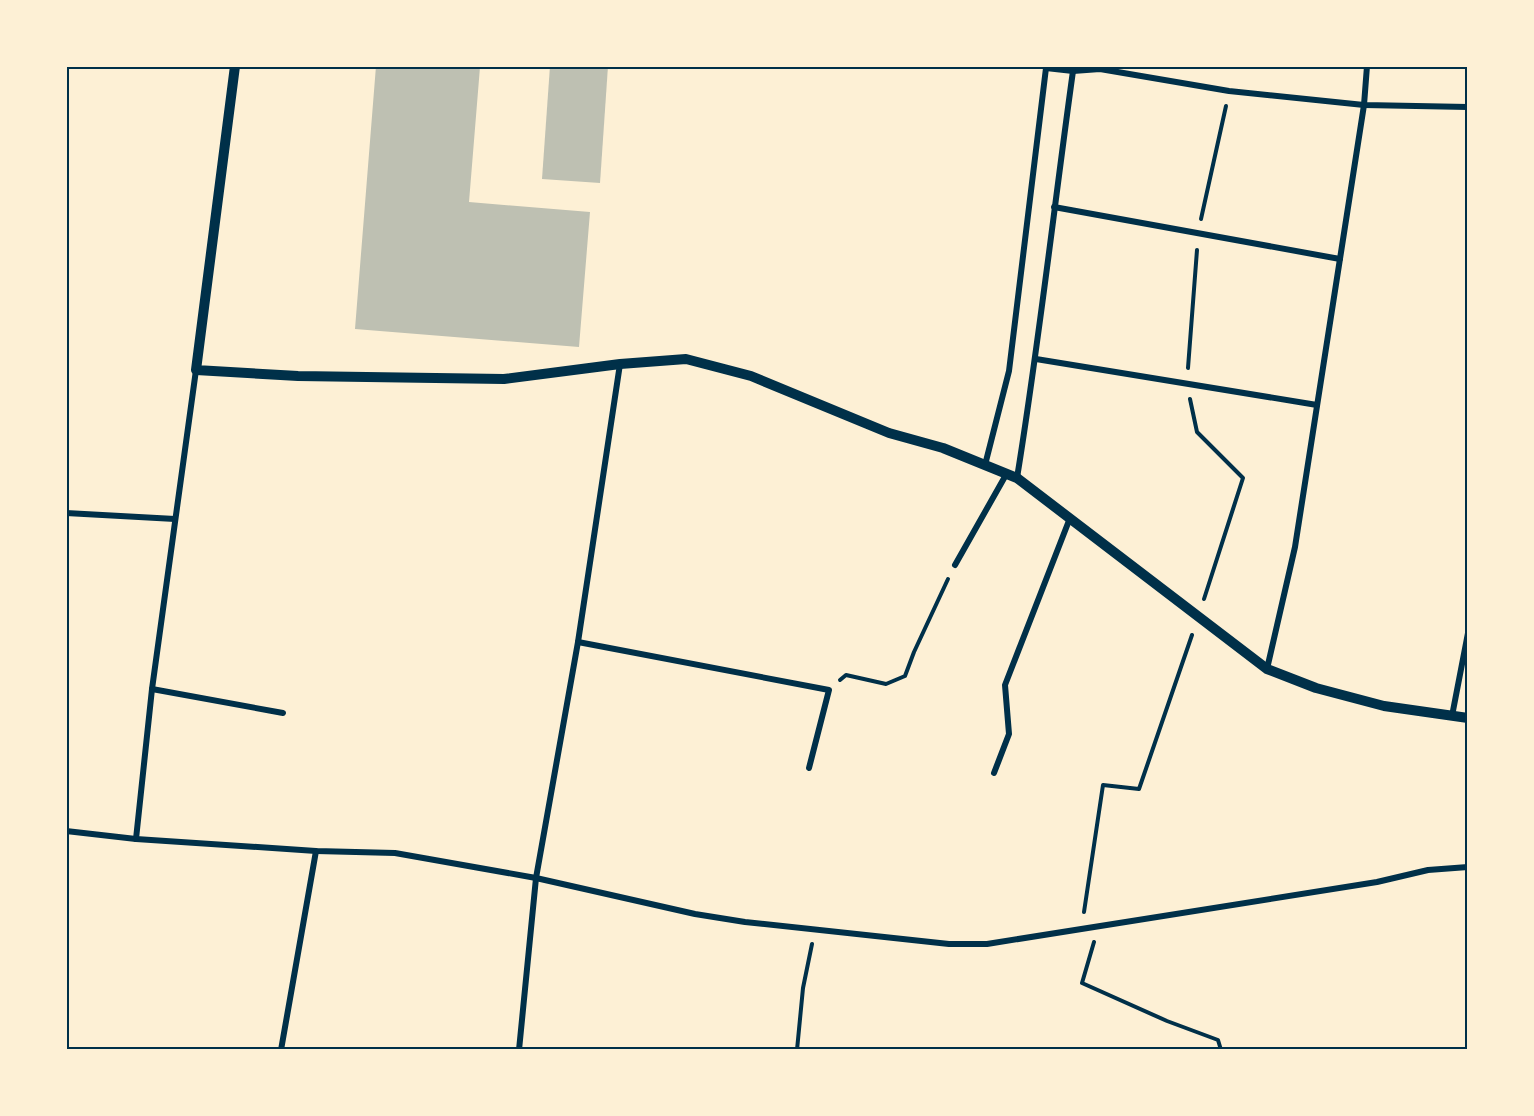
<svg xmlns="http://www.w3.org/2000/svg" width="1534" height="1116" viewBox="0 0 1534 1116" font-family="'Nunito Sans',sans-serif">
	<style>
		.building { fill: #bec0b2 }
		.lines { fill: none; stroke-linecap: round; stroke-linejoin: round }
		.path { stroke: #003049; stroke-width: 4 }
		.minor { stroke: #003049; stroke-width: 6 }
		.tertiary { stroke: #003049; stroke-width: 10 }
		.neatline { fill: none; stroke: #003049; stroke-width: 2 }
	</style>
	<rect width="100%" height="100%" fill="#fdf0d5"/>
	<g class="building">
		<path d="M376 66 480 67 469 202 590 212 579 347 355 329Z"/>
		<path d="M550 66H608L600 183 542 179Z"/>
	</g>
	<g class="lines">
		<g class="path">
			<path d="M1201 219 1226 106"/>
			<path d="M1188 368 1197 250"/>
			<path d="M1190 399 1197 432 1243 478 1204 599"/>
			<path d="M840 680 846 675 886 684 905 676 914 652 948 579"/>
			<path d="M1084 912 1103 785 1139 789 1192 635"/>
			<path d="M1094 942 1082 983 1167 1021 1218 1040 1221 1050"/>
			<path d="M797 1050 803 988 812 944"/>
		</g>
		<g class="minor">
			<path d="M1046 66V68L1073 71 1100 69 1229 91 1364 105 1468 107"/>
			<path d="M1054 207 1340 259"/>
			<path d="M1036 359 1317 405"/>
			<path d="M985 465 1009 371 1046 68"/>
			<path d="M1017 478C1039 343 1054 207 1073 71"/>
			<path d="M66 513 175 519"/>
			<path d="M955 565 1007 473"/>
			<path d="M578 642 829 690 809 768"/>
			<path d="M1267 669 1295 547 1364 105 1367 66"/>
			<path d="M152 689 283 713"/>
			<path d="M1452 716 1468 633"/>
			<path d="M994 773 1009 734 1005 685 1070 518"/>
			<path d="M66 831 136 839 316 851 395 853 536 878 695 914 745 922 949 944H987L1377 882 1428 870 1468 867"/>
			<path d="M136 839 152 689 196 370"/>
			<path d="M281 1050 316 851"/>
			<path d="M519 1050 536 878 578 642 620 364"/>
		</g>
		<path class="tertiary" d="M235 66 196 370 298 376 504 379 620 364 686 359 751 376 889 433 943 448 1017 478 1267 669 1316 688 1384 706 1468 718"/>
	</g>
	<rect width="1534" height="1116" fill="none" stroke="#fdf0d5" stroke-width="135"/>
	<rect x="68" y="68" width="1398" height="980" class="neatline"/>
</svg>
